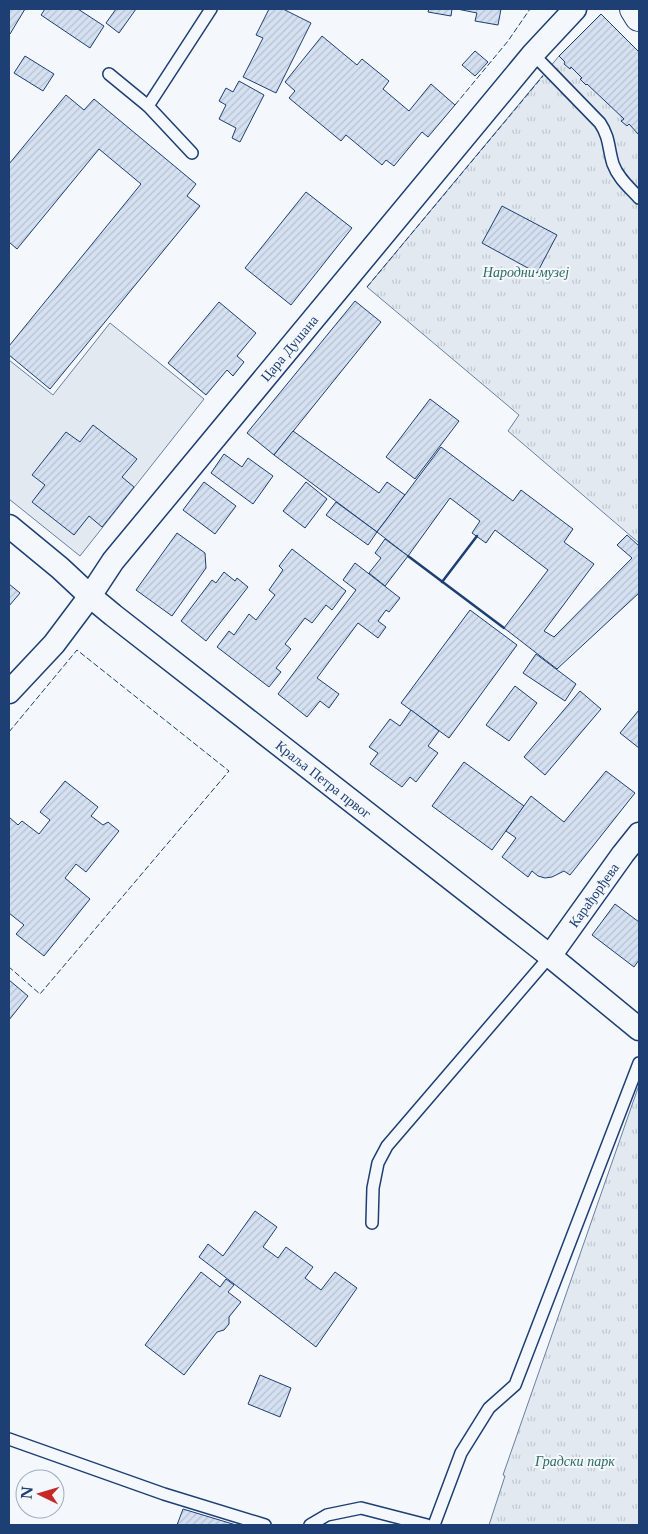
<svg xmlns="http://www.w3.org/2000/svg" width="648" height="1534" viewBox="0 0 648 1534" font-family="'Libre Baskerville',serif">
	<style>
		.park { fill: url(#park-tufts); stroke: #687fa3 }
		.garden { fill: #e3e9f0; stroke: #687fa3 }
		.building { fill: url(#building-hatch); stroke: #1d3f73 }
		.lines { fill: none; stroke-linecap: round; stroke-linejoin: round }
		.service-casing { stroke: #1d3f73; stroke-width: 14 }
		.minor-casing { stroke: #1d3f73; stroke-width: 25 }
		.secondary-casing { stroke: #1d3f73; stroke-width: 30 }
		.service { stroke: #f4f7fb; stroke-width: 11 }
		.minor { stroke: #f4f7fb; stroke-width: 22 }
		.secondary { stroke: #f4f7fb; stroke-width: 28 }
		.fence { stroke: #1d3f73; stroke-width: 1; stroke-dasharray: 6 2.5; stroke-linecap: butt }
		.wall { stroke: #1d3f73; stroke-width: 2.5 }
		.labels { text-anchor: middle; stroke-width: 4; stroke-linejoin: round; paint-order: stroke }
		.park-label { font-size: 14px; font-style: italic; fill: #2c6c60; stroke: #f4f7fb }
		.street-label { font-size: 14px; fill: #1d3f73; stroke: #f4f7fb }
	</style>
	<defs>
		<pattern id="park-tufts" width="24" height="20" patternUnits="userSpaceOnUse" patternTransform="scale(1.25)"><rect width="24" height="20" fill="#e3e9f0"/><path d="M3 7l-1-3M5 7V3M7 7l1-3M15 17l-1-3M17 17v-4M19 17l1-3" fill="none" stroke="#c2c9d1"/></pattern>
		<pattern id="building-hatch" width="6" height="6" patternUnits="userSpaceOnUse" patternTransform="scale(1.25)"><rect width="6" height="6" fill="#d5e0f0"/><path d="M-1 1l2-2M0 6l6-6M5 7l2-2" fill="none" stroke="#b6c1d1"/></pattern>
	</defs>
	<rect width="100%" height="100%" fill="#f4f7fb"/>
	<g class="park">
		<path d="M601 14 639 52V543L508 431 519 415 367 287 559 56Z"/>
		<path d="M639 1085V1525H489L505 1476 503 1475Z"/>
	</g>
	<path class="garden" d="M110 323 204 399 80 556 9 499V360L53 395Z"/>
	<g class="building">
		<path d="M9 9H25L10 34H9Z"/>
		<path d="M45 9H78L104 26 90 48 41 15Z"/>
		<path d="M116 9H136L119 33 106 23Z"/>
		<path d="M269 9H283L311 23 276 93 243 77 263 38 256 35Z"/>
		<path d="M429 9H452L451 16 428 12Z"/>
		<path d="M457 9H501L498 25 475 21 477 13Z"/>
		<path d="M601 14 639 52V135L629 124 627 126 621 121 624 119 587 84 586 85 580 79 582 78 571 67 570 69 564 64 565 62 559 56Z"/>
		<path d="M322 36 357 65 362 59 389 81 383 89 409 111 431 84 455 105 428 137 422 132 394 166 386 160 382 165 346 135 341 141 289 98 295 91 285 82Z"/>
		<path d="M475 51 488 62 475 76 462 65Z"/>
		<path d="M25 56 54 74 43 91 14 73Z"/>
		<path d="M239 81 264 95 240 142 232 138 236 128 219 119 226 105 219 101 226 88 233 92Z"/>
		<path d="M66 95 84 110 94 99 196 184 187 196 200 206 50 389 9 355V346L141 184 99 149 17 249 9 242V164Z"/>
		<path d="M306 192 352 228 291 305 245 268Z"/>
		<path d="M502 206 557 235 537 273 482 243Z"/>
		<path d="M355 301 381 322 274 455 247 433Z"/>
		<path d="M219 302 256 333 237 356 244 362 233 376 227 370 206 395 168 363Z"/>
		<path d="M430 399 459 421 415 479 386 457Z"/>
		<path d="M93 425 137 459 122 477 134 487 102 527 89 516 74 535 32 502 45 485 32 475 66 432 80 442Z"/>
		<path d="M293 431 379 493 387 482 405 495 377 532 274 455Z"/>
		<path d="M441 447 513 501 521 490 573 529 564 542 594 564 544 631 554 637 632 558 617 545 627 535 639 546V593L557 669 504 628 548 570 495 530 486 543 472 533 480 521 450 498 408 556 377 532Z"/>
		<path d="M224 454 242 467 248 458 273 476 253 504 211 473Z"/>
		<path d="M204 482 236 506 215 534 183 510Z"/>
		<path d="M306 482 327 499 305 528 283 511Z"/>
		<path d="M336 502 377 532 368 545 326 515Z"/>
		<path d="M177 533 205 553 206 568 172 616 136 590Z"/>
		<path d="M385 539 408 556 385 586 369 573 381 558 375 553Z"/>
		<path d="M292 549 346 591 332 610 326 605 312 623 305 618 285 644 291 649 276 668 281 672 269 687 217 647 229 631 234 635 249 614 256 620 275 595 269 590 283 570 279 566Z"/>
		<path d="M355 563 400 598 389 612 386 610 378 621 386 627 378 638 358 623 317 678 339 694 329 708 320 701 307 717 278 694 356 590 343 580Z"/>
		<path d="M224 572 235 581 237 578 248 587 206 641 181 621 212 580 216 583Z"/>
		<path d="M9 584 20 593 9 606Z"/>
		<path d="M470 610 517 645 449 738 401 703Z"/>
		<path d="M536 654 576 684 565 701 523 673Z"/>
		<path d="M515 686 537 703 509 741 486 725Z"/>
		<path d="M580 691 601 709 545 775 524 757Z"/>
		<path d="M411 710 439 731 428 746 438 753 416 782 410 777 402 787 370 764 378 753 369 747 390 719 400 726Z"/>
		<path d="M639 710V748L620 733Z"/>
		<path d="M464 762 524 806 492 850 432 806Z"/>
		<path d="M606 771 635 793 570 875 564 871 552 877 545 878 538 876 532 871 528 877 502 857 516 838 506 831 531 796 564 822Z"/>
		<path d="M65 781 98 807 91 816 103 825 108 822 119 831 86 872 76 864 65 878 90 899 44 956 16 934 24 925 9 913V817L18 825 22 821 39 834 50 820 40 812Z"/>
		<path d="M615 904 639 922V960L634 967 592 935Z"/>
		<path d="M9 980 28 996 9 1020Z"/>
		<path d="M255 1211 277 1227 263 1247 278 1258 286 1247 313 1267 305 1278 321 1290 335 1272 357 1288 316 1347 199 1257 208 1244 223 1256Z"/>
		<path d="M201 1272 220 1287 226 1279 234 1285 228 1292 241 1302 229 1317V1324L224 1330 217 1332 184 1375 145 1345Z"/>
		<path d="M260 1375 291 1388 280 1417 248 1404Z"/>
		<path d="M183 1509 236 1525H177Z"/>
	</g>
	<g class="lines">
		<g class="service-casing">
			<g id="service">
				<path d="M533 54 600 123C610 138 608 148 613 164 618 178 630 188 639 198"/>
				<path d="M109 74 148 106 192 153"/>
				<path d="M148 106 211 9"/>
				<path d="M372 1223 373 1188 378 1163 387 1146 550 956"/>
				<path d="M9 1439 164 1494 265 1525"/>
				<path d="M310 1525 327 1515 361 1508 427 1525"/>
				<path d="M434 1525 461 1453 489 1408 515 1385 639 1063"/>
			</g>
		</g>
		<g class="minor-casing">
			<g id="minor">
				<path id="s1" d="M9 526 60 568 90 596 113 615 550 956 639 1029"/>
				<path id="s2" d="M9 692 54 644 90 596 113 561 533 54 575 9"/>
				<path id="s3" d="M550 956 623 854 639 834"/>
			</g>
		</g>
		<g class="secondary-casing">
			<path id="secondary" d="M634 9 639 17"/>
		</g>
		<use href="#service" class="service"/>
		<use href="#minor" class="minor"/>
		<use href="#secondary" class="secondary"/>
		<g class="fence">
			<path d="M455 105 508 41 530 9"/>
			<path d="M367 287 543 76"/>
			<path d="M9 732 77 650 229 771 40 994 9 967"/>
		</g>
		<g class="wall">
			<path d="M408 556 504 628"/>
			<path d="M442 582 477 536"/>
		</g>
	</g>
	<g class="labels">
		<g class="park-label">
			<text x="526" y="277">Народни музеј</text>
			<text x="575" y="1466">Градски парк</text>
		</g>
		<g class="street-label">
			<text dy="5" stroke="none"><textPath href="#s2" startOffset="444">Цара Душана</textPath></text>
			<text dy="5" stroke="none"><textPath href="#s1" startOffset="404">Краља Петра првог</textPath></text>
			<text dy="5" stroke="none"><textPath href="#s3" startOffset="75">Карађорђева</textPath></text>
		</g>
	</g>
	<rect width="648" height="1534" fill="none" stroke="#1d3f73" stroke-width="20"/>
	<g transform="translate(40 1494) rotate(275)"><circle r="24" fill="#f4f7fb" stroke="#9eadc5"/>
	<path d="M0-4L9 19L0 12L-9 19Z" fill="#c62828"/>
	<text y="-8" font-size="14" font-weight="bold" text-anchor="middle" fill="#1d3f73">N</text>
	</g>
</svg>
